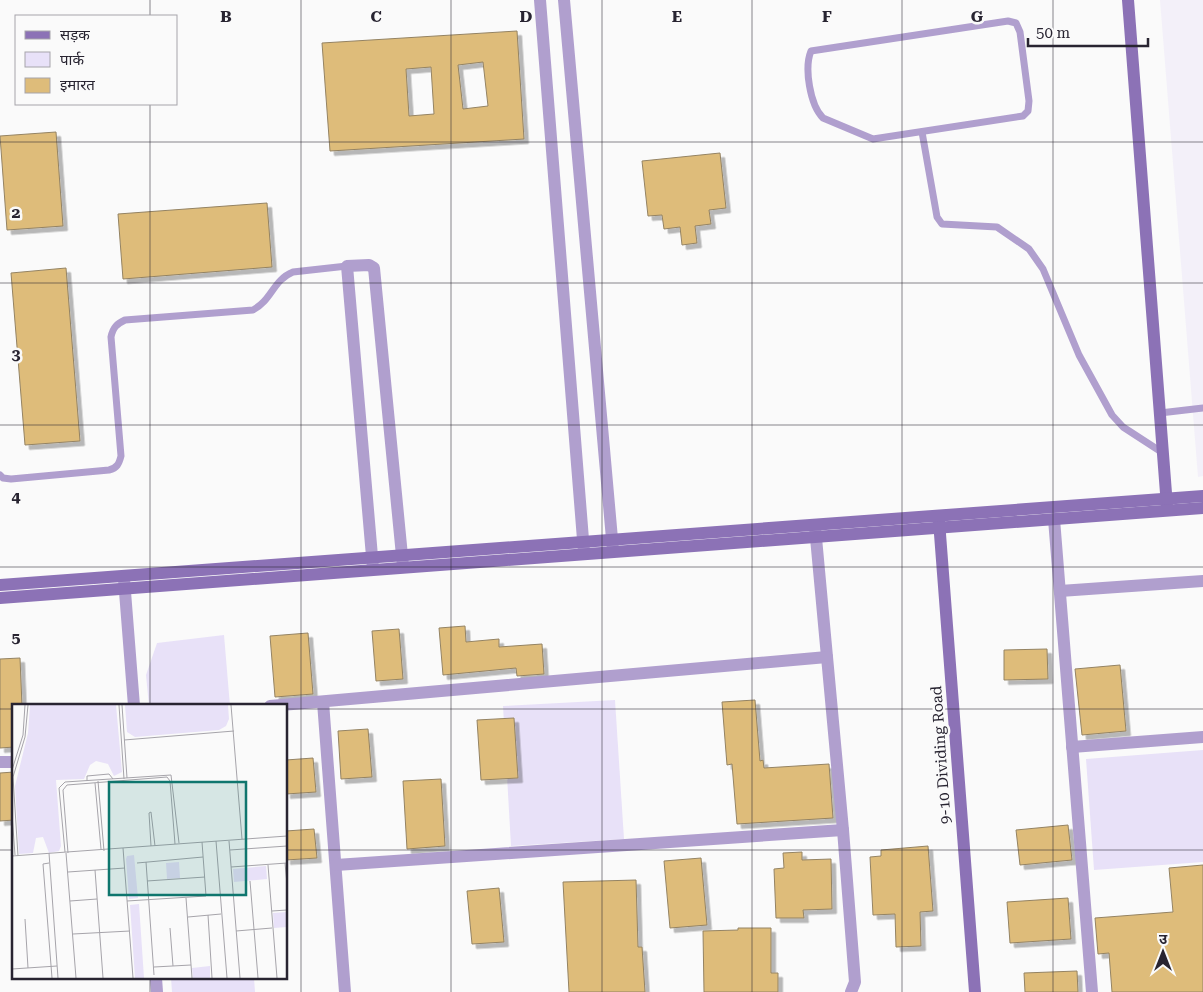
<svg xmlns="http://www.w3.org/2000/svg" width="1203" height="992" viewBox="0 0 1203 992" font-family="'Roboto Serif','Noto Sans Devanagari',serif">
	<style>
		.built { fill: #f3f0f9 }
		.green { fill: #e8e1f8 }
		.building { fill: #debc7a; stroke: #948363; fill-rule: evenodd; filter: url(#shadow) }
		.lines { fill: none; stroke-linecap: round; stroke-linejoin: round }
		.lane { stroke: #b09fce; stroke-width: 7 }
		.street { stroke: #b09fce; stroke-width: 12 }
		.secondary { stroke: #8c72b6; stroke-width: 12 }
		.grid { fill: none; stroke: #282431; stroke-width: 1; stroke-opacity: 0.55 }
		.labels { text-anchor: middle; stroke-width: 5; stroke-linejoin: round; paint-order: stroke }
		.street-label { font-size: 15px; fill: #282431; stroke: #fafafa }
		.inset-road { fill: none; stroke: #a6a4aa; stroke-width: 1 }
		.view { fill: #0f766e; fill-opacity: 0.15; stroke: #0f766e; stroke-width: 2.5 }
		.inset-edge { fill: none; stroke: #282431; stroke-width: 2.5 }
		.grid-label { font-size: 16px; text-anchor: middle; font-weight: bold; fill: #282431; stroke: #fafafa; stroke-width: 5; stroke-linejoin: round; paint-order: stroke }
	</style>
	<defs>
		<filter id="shadow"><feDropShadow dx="4.5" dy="4.5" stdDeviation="0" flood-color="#0004"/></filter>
	</defs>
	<rect width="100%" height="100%" fill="#fafafa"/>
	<path class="built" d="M1160 0H1203V476L1198 477Z"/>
	<g class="green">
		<path d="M224 635 230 706H149L146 675 157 643Z"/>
		<path d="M615 700 624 839 511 846 503 706Z"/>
		<path d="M1203 750V862L1094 870 1086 759Z"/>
		<path d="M171 978H254L255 992H172Z"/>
	</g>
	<g class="building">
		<path d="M517 31 524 139 330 151 322 43ZM483 62 488 106 463 109 458 65ZM431 67 434 114 409 116 406 69Z"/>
		<path d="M56 132 63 226 7 230 0 136Z"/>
		<path d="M720 153 726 208 709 210 711 224 695 226 697 243 682 245 680 227 664 229 662 215 648 216 642 161Z"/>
		<path d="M267 203 272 267 123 279 118 214Z"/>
		<path d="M66 268 80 441 25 445 11 273Z"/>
		<path d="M465 626 466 642 499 639V647L542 644 544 674 517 676 516 668 443 675 439 628Z"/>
		<path d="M399 629 403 679 376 681 372 631Z"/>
		<path d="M308 633 313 694 275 697 270 636Z"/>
		<path d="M1047 649 1048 679 1004 680V650Z"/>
		<path d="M20 658 22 706H14V747L0 748V659Z"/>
		<path d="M1120 665 1126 731 1082 735 1075 669Z"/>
		<path d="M755 700 760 761 763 760 764 768 829 764 833 818 737 824 732 764 727 765 722 702Z"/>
		<path d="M514 718 518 778 481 780 477 720Z"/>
		<path d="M368 729 372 777 341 779 338 731Z"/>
		<path d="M313 758 316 792 286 794V760Z"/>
		<path d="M14 772V820L0 821V773Z"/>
		<path d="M441 779 445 846 407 849 403 781Z"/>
		<path d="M1068 825 1072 860 1020 865 1016 830Z"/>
		<path d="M314 829 317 858 286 860V831Z"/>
		<path d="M928 846 933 911 920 912 921 946 896 947 895 914 873 915 870 857 881 856V850Z"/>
		<path d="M802 852V860L831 859 832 909 803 910 804 918H776L774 869 784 868 783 853Z"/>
		<path d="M701 858 707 925 670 928 664 861Z"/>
		<path d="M1203 865V992H1112L1109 953 1098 954 1095 918 1173 912 1169 868Z"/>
		<path d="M636 880 638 947H642L645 992H569L563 882Z"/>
		<path d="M499 888 504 942 472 944 467 891Z"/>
		<path d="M1068 898 1071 939 1010 943 1007 902Z"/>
		<path d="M738 928H771V973H778V992H704L703 931 738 930Z"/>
		<path d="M1077 971 1078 992H1025L1024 973Z"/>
	</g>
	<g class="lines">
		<g class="lane">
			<path d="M1008 21 1016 23 1020 32 1029 101 1028 111 1023 116 873 139 823 118C810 105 804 68 811 51Z"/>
			<path d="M922 132 937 217 942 224 997 227 1029 249 1043 269 1079 355 1112 415 1123 427 1163 453"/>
			<path d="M1160 413 1203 408"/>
			<path d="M0 475 3 478 11 479 109 470C117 468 119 464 121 456L111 337C113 327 117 324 125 320L253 310C272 300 273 280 293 272L347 266"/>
		</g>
		<g class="street">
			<path d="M540 0 584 552"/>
			<path d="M564 0 613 550"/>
			<path d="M1054 519 1092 992"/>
			<path d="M815 527 843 830 855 982 851 992"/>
			<path d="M373 568 347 266 369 265 374 268 403 566"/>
			<path d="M124 579 134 706"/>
			<path d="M1060 591 1203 581"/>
			<path d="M323 702 345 992"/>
			<path d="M270 706 827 657"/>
			<path d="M1072 747 1203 737"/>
			<path d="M0 762H14"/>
			<path d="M336 865 843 830"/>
			<path d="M156 978 157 992"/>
		</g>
		<g class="secondary">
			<path d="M1128 0 1167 506"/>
			<path d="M939 521 975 992"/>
			<path d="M0 585 1203 496"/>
			<path d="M0 598 1203 508"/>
		</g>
	</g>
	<path class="grid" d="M150 0V16M301 0V992M451 0V992M602 0V992M752 0V992M902 0V992M1053 0V992M150 104V706M0 142H1203M0 283H1203M0 425H1203M0 567H1203M0 709H14M286 709H1203M0 850H14M286 850H1203M150 978V992"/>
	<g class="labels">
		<g class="street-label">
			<text transform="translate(941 755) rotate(-94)" y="5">9-10 Dividing Road</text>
		</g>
	</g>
	<g transform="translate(12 704)">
		<rect width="275" height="275" fill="#fafafa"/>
		<path d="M18 1H104L110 68 102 72 96 60 84 57 78 61 72 75 44 76 49 142 47 147 37 149 31 133 24 134 21 149 7 150 3 82 16 29ZM113 1H216L217 15 214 22 207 26 123 33 115 28ZM122 151 126 194 117 195 114 155 115 152ZM167 158 168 174 155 175 154 159ZM254 162 255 175 222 178 221 165ZM127 200 132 274H123L118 201ZM275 208V223L262 224 261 209ZM198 262V274H181L180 264Z" fill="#e8e1f8"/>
		<path class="inset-road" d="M107 1 112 75M110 1 115 74M219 1 230 135M112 36 222 27M0 66 11 31 13 1M75 77V72L97 70 101 75M86 77 92 147M83 79 89 145M0 110 3 151M204 137 215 274M217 137 228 274M139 142 137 109 139 108 143 142M111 144 121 274M218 146 275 142M53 148 47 84 53 78 159 71 167 139M37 149 46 274M54 149 64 274M56 149 51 86 55 81 155 73 158 77 163 140M0 152 275 132M6 152 1 73 13 33 16 1M134 158 142 271M37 159 31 160 40 274M125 159 191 153M273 159 275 180M256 161 265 274M219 163 275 159M83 166 91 274M56 168 113 164M135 177 193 173M238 177 246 274M174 194 180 274M58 197 85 195M115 197 194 192 190 138M260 207 275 206M196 211 200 274M176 213 209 210M13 215 16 264M158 224 161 262M224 227 260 224M61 230 118 227M142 263 179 261M0 265 45 262"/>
		<path class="view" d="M97 78H234V191H97Z"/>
		<rect width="275" height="275" class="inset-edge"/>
	</g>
	<g class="grid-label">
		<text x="226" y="22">B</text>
		<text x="376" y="22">C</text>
		<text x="526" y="22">D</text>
		<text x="677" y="22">E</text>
		<text x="827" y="22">F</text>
		<text x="977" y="22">G</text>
		<text x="16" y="218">2</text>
		<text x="16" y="360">3</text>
		<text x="16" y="502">4</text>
		<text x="16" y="643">5</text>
	</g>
	<rect x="15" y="15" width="162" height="90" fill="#fafafa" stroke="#a6a4aa"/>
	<rect x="25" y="31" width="25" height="8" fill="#8c72b6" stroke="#a6a4aa"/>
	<text x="60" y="40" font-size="15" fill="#282431">सड़क</text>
	<rect x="25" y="52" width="25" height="15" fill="#e8e1f8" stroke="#a6a4aa"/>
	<text x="60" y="65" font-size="15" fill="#282431">पार्क</text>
	<rect x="25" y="78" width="25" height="15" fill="#debc7a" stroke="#a6a4aa"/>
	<text x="60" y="90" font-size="15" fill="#282431">इमारत</text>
	<g transform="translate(1163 952)" stroke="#fafafa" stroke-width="4" paint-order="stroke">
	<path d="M0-4L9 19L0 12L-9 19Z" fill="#282431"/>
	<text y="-8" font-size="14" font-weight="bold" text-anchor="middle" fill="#282431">उ</text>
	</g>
	<path d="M1028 38v8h120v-8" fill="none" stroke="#282431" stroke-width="2.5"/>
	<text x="1036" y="38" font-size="15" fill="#282431" stroke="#fafafa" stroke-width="4" paint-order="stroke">50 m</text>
</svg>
